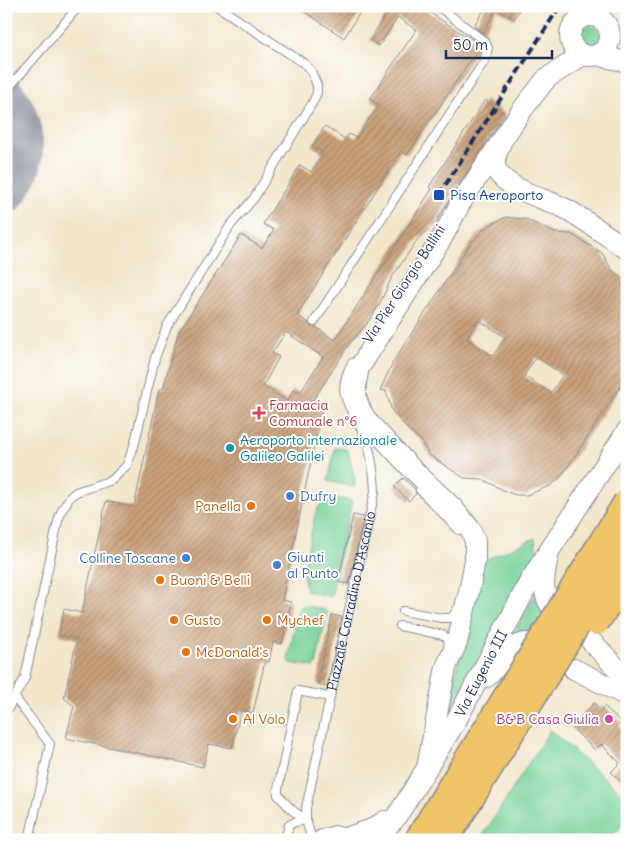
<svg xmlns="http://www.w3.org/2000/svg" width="633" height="846" viewBox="0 0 633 846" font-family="Delius,sans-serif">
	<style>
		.green { fill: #78d299; stroke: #4a807c }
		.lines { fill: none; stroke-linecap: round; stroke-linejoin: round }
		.taxiway { stroke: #868a94; stroke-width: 39 }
		.building { fill: url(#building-hatch); fill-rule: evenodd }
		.service-casing { stroke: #868a94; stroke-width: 10 }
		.tertiary-casing { stroke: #868a94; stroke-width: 22 }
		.service { stroke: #fff; stroke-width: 8 }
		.tertiary { stroke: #fff; stroke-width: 20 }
		.rail { stroke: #1b2f5e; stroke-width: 4; stroke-dasharray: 8 4; stroke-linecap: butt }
		.trunk-bridge-casing { stroke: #868a94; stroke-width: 29; stroke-linecap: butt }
		.trunk-bridge { stroke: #f0c469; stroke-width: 26 }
		.transit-dot { fill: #1a4fb4; stroke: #fff; stroke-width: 2 }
		.health-dot { fill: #e0444e; stroke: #fff; stroke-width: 2 }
		.culture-dot { fill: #0f9aa8; stroke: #fff; stroke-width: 2 }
		.shop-dot { fill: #3f7fe0; stroke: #fff; stroke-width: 2 }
		.food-dot { fill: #e8710a; stroke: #fff; stroke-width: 2 }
		.hotel-dot { fill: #d1479c; stroke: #fff; stroke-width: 2 }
		.labels { text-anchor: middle; stroke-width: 4; stroke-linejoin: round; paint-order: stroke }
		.transit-label { font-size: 14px; fill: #164399; stroke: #fff; text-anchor: start }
		.street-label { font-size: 14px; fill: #1b2f5e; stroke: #fff }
		.health-label { font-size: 14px; fill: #be3a42; stroke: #fff; text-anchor: start }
		.culture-label { font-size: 14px; fill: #0d838f; stroke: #fff; text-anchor: start }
		.shop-label { font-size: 14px; fill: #366cbe; stroke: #fff; text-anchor: start }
		.food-label { font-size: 14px; fill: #c56008; stroke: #fff; text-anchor: start }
		.hotel-label { font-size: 14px; fill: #b23c85; stroke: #fff; text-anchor: end }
	</style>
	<defs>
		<pattern id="building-hatch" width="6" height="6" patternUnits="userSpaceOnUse" patternTransform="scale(1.25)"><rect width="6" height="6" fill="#caa27b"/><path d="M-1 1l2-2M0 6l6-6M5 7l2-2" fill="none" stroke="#a38468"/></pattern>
	</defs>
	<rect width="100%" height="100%" fill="#fff"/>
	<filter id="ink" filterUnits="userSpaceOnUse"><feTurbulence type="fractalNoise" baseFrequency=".02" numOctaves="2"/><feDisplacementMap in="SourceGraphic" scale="10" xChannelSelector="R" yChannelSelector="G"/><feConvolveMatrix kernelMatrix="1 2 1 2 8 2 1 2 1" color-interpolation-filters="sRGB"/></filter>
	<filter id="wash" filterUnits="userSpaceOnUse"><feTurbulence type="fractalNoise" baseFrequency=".0096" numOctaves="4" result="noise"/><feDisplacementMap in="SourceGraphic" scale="20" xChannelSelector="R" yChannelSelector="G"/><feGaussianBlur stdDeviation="1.12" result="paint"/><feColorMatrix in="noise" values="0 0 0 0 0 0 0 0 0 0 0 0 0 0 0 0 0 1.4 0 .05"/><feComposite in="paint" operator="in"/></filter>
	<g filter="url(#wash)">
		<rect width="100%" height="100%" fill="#f2e6cb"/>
		<g class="green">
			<circle cx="590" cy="36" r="10"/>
			<path d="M335 448 346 449 348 451 355 481V486L353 487 328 481Z"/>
			<path d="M325 496 352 501 331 597 306 591 303 573 315 514Z"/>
			<path d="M535 538 536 548 538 549 444 720 453 678 456 672 478 563Z"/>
			<path d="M536 593 546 612 532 636 511 639Z"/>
			<path d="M303 605 325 610 327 612 316 665 314 667 291 663 288 659 299 608Z"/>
			<path d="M550 730 627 798V819L609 840H480Z"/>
		</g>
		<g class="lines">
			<path class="taxiway" d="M6 96C22 115 28 146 20 170 17 179 11 186 6 194"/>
		</g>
		<g id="blocks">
			<g class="building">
				<path d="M296 6H364L344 38Z"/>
				<path d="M382 6H420L467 37 468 36 480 46 407 155 401 151 297 315 309 323 311 327H316L335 340 432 189 429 187 485 100 505 114 450 198 436 222 417 240 391 279 379 305 366 325 350 343 312 402 322 408 282 600 291 602 282 644 273 642 269 662 265 661 253 713 241 710 232 748 209 744 203 767 66 738 74 706 64 698 77 639 59 635 64 609 82 613 106 501 134 507 159 389H163L178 333 241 235 262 248 274 230 263 224 300 165 311 172 323 153 312 146 325 126 345 139 349 134 356 138 379 105 370 99 416 30 398 17 379 46 370 40 388 11ZM286 332 323 357 300 393 293 390 287 401 263 386 279 357 272 353Z"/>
				<path d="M486 6H521L514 19 497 9 483 33 474 26Z"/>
				<path d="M506 217 528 220 554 233 571 234 602 253 612 270 627 281V377L567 468 559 479 550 486 527 495H516L505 491 482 479 464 478 429 455 420 439 410 432 392 411 386 391 380 390 393 362 472 241 486 227ZM479 320 505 337 493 356 466 338ZM536 357 563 375 551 393 524 376Z"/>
				<path d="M403 478 415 489 416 494 409 501 394 487Z"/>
				<path d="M353 515 364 517 349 584 338 582Z"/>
				<path d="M332 615 342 617 327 686 317 684Z"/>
				<path d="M594 703 601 710 604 706 621 722 619 725 627 732V787L611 772 620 763 601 744 595 750 571 727Z"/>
			</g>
		</g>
	</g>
	<g filter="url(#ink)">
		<use href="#blocks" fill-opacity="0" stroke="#868a94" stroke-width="1"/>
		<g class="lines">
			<g class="service-casing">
				<g id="service">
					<path d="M6 91 79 6"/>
					<path d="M314 322 485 60 488 48 485 42 438 6"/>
					<path d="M420 490 459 530"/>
					<path d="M403 611 442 618H450L454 615 457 609"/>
					<path d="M400 626 443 635 448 639 449 649"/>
					<path d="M15 698 50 744 29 840"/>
					<path d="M6 712 25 678 58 521 62 510 70 497 76 492 112 480 127 465 134 446 155 358 167 326 230 226 254 198 313 102 317 93V85L311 71 305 64 217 6"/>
					<path d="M306 820 292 810 278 795V789L298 691 330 697"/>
					<path d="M285 840 289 825 295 822 306 820"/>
					<path id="s1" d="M312 840 306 820V808L375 491C374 473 371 450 364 434 351 407 334 395 352 363"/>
				</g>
			</g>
			<g class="tertiary-casing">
				<g id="tertiary">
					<circle cx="590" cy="36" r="20"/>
					<path d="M596 55 627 62"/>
					<path d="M500 145C497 153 492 162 497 171 509 191 548 199 568 210 588 222 607 236 627 249"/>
					<path d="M548 558C544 575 541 590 550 605"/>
					<path d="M591 641 627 679"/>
					<path d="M574 669 627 696"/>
					<path d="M487 677C499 666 510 642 528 643"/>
					<path d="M427 768 446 667 457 643 470 587 475 560V541L471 530 453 508 411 468 367 421 361 411 356 398V382L359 368 442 238 460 204 522 110 547 78 583 55"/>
					<path d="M345 838 370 830 385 821"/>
					<path d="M322 840 335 836 349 840"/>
					<path id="s2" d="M374 840 394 820 404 805 456 721 531 579 627 431"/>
				</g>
			</g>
			<use href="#service" class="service"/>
			<use href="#tertiary" class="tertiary"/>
			<path class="rail" d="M439 195 560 6"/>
			<g class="trunk-bridge-casing">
				<g id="trunk-bridge">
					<path d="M596 622 606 607 627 583"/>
					<path d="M418 840 627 502"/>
					<path d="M445 840 627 543"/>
				</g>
			</g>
			<use href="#trunk-bridge" class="trunk-bridge"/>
		</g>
	</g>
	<rect class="transit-dot" x="433" y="189" width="12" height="12" rx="2.5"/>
	<path class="health-dot" d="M256.5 405.5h5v5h5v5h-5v5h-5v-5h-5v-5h5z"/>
	<circle class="culture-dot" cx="230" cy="448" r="5"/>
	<g class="shop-dot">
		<circle cx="290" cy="496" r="5"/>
		<circle cx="186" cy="558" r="5"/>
		<circle cx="277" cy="565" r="5"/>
	</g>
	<g class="food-dot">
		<circle cx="251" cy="506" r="5"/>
		<circle cx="160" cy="580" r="5"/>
		<circle cx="174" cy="620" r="5"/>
		<circle cx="267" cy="620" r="5"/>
		<circle cx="186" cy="652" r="5"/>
		<circle cx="233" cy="719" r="5"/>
	</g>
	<circle class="hotel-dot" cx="609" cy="719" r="5"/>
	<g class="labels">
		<g class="transit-label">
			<text x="450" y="200">Pisa Aeroporto</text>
		</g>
		<g class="street-label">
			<text transform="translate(404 284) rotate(-57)" y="5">Via Pier Giorgio Ballini</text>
			<text dy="5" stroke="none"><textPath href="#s1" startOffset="245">Piazzale Corradino D'Ascanio</textPath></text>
			<text dy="5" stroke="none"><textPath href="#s2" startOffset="199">Via Eugenio III</textPath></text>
		</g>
		<g class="health-label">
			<text x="269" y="410">Farmacia<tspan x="269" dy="16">Comunale n°6</tspan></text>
		</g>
		<g class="culture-label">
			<text x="240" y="445">Aeroporto internazionale<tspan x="240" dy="16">Galileo Galilei</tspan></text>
		</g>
		<g class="shop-label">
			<text x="300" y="501">Dufry</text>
			<text x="287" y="562">Giunti<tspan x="287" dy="16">al Punto</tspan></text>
			<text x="176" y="563" text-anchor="end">Colline Toscane</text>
		</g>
		<g class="food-label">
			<text x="241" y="511" text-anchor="end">Panella</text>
			<text x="170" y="585">Buoni &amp; Belli</text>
			<text x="184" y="625">Gusto</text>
			<text x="277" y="625">Mychef</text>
			<text x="196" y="657">McDonald's</text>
			<text x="243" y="724">Al Volo</text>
		</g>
		<g class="hotel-label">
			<text x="599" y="724">B&amp;B Casa Giulia</text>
		</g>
	</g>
	<rect width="633" height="846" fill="none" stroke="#fff" stroke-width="25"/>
	<path d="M446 50v8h106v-8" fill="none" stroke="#1b2f5e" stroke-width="2.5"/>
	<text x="453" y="50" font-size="15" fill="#1b2f5e" stroke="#ffffff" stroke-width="4" paint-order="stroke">50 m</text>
</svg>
